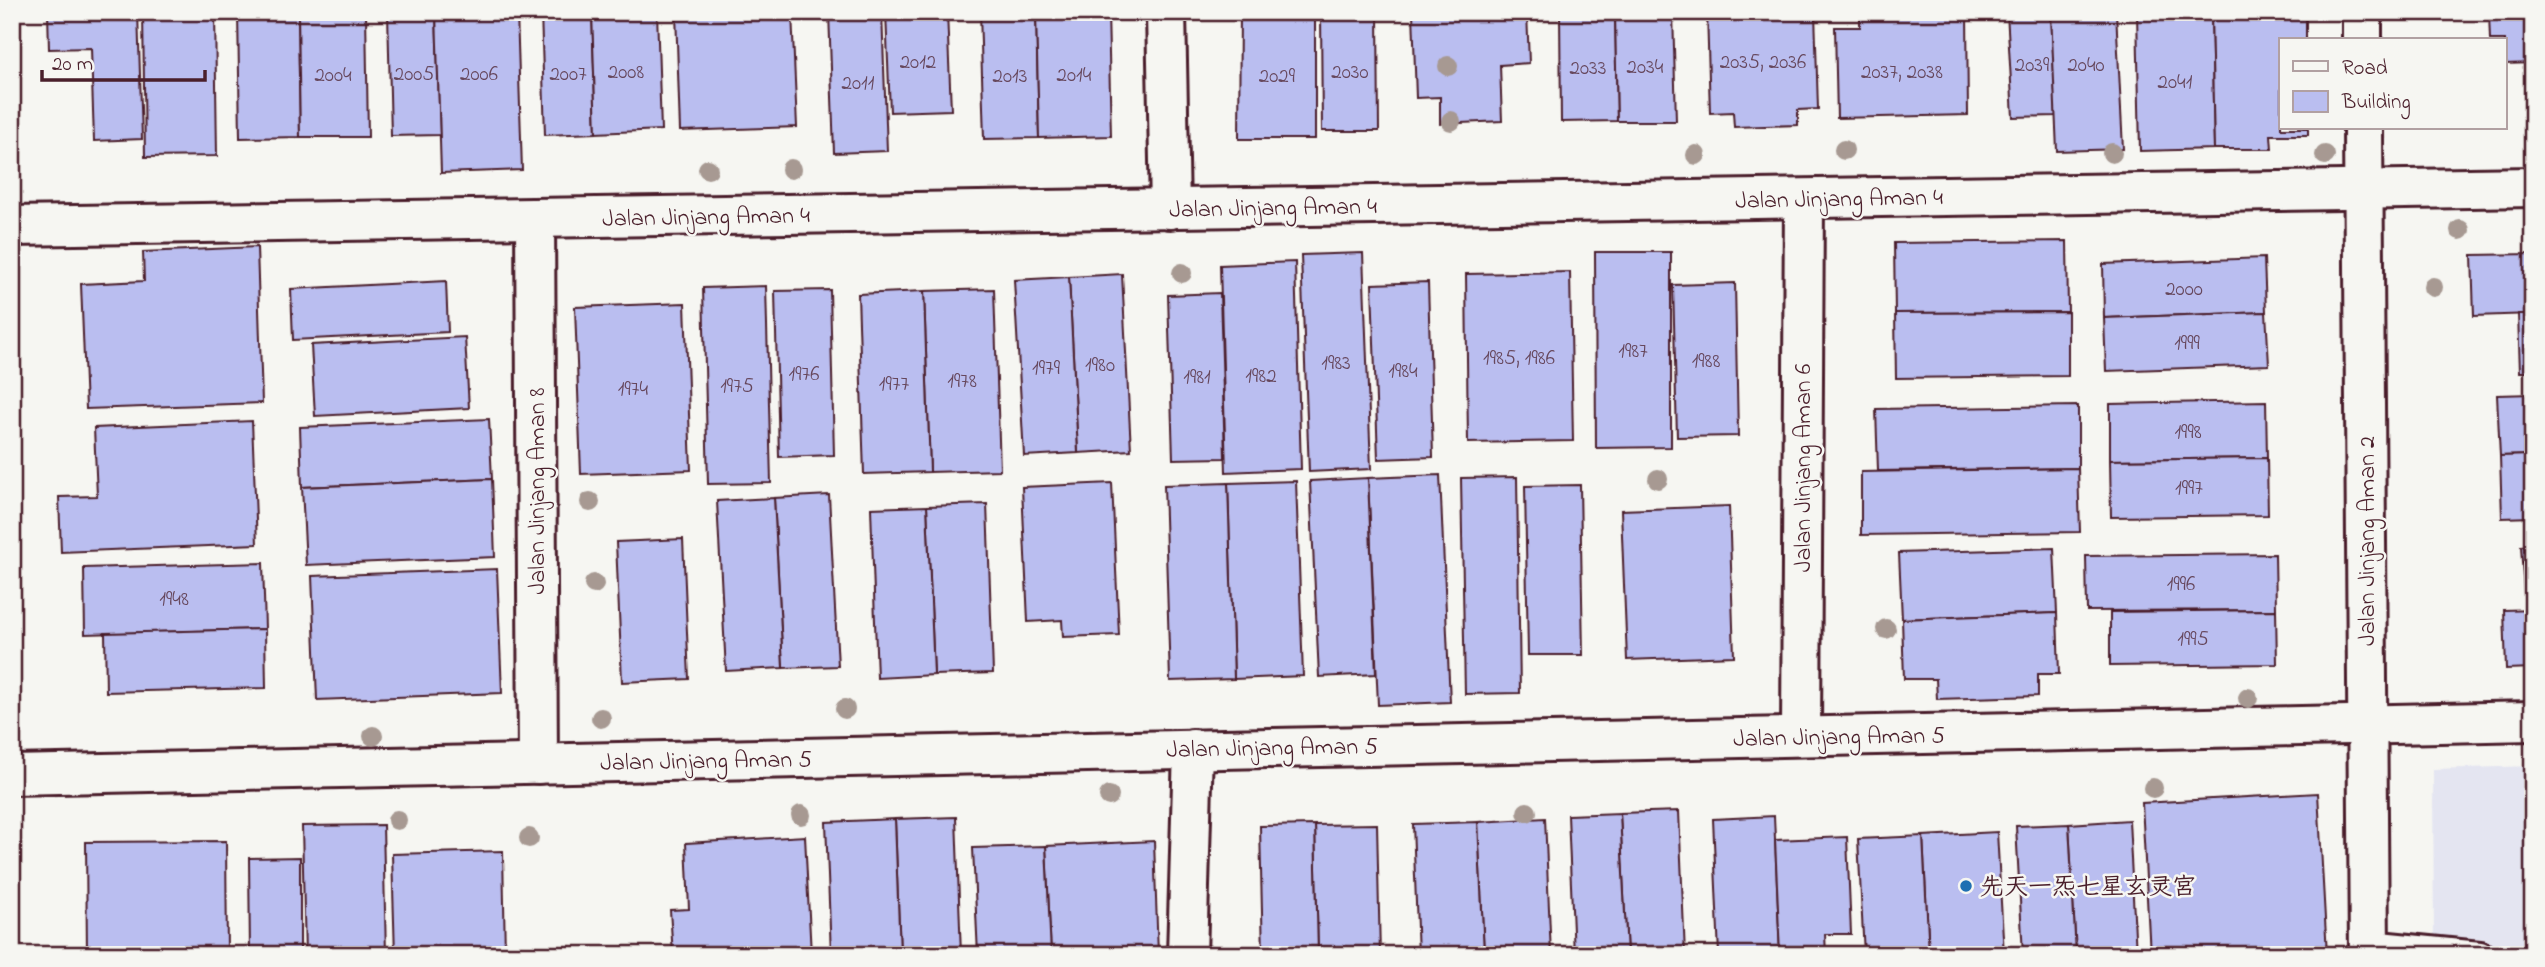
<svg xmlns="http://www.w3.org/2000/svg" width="2545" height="967" viewBox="0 0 2545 967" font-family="'Indie Flower','LXGW WenKai TC',sans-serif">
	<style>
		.built { fill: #e4e5f1 }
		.building { fill: #babef0; stroke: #4a1f2b; stroke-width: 2 }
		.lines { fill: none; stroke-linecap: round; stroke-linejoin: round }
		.service-casing { stroke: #4a1f2b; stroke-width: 32 }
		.minor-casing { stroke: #4a1f2b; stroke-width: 44 }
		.service { stroke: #f6f6f2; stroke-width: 26 }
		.minor { stroke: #f6f6f2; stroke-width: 38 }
		.tree { fill: #a79992 }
		.poi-dot { fill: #1f6fb2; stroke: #f6f6f2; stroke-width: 2.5 }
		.labels { text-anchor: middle; stroke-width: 5; stroke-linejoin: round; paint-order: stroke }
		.number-label { font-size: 21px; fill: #66475c }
		.street-label { font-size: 24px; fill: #4a1f2b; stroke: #f6f6f2 }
		.poi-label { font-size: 24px; fill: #4a1f2b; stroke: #f6f6f2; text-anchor: start }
	</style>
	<rect width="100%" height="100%" fill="#f6f6f2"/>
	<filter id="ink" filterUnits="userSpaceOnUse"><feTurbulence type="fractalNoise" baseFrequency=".0143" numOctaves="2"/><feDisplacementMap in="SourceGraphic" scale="14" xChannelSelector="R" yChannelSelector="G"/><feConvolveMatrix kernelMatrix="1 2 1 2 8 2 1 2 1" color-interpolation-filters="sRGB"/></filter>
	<g filter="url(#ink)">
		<path class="built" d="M2533 766V955H2434L2433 769Z"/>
		<g class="building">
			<path d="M48 12H138L142 139 94 141 91 48 49 49Z"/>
			<path d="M143 12H215L217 156 145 157Z"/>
			<path d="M238 12H298L300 137 240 138Z"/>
			<path d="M298 12H366L368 137H300Z"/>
			<path d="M388 12H436L440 135 391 136Z"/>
			<path d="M436 12H517L522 170 441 173Z"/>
			<path d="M541 12H592L596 133 545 135Z"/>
			<path d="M592 12H657L661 130 596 133Z"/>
			<path d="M676 12H792L797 127 680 131Z"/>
			<path d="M829 12H882L887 151 834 153Z"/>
			<path d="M886 12H947L951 110 890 112Z"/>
			<path d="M980 12H1036L1039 138 984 139Z"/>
			<path d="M1036 12H1108L1111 136 1039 138Z"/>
			<path d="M1240 12H1315V139H1239Z"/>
			<path d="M1321 12H1378L1379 131H1322Z"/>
			<path d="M1413 12H1527L1529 63 1500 65 1502 121 1440 124V97L1416 98Z"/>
			<path d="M1560 12H1615L1617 121 1561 122Z"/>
			<path d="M1615 12H1673L1676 121H1617Z"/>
			<path d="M1707 12H1815L1818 109 1798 110V125L1734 127 1733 112 1710 113Z"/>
			<path d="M1860 12H1967L1968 115 1837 118 1835 27H1860Z"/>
			<path d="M2007 12H2051L2056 116 2013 117Z"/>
			<path d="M2051 12H2116L2123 149 2057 151Z"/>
			<path d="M2137 12H2211L2214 149 2140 151Z"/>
			<path d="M2211 12H2306V40H2281V128H2308V135H2271L2272 149H2214Z"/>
			<path d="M2533 12V63L2505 64V40H2490L2489 13Z"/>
			<path d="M2067 241 2068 312 1895 313 1894 243Z"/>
			<path d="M257 247 262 403 86 409 81 284 144 281 143 252Z"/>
			<path d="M1595 252H1671V447L1596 448Z"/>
			<path d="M1363 253 1371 469 1309 472 1301 255Z"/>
			<path d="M2533 254V314L2474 316 2472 255Z"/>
			<path d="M2264 258 2266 312 2104 318 2103 264Z"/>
			<path d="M1295 262 1301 469 1226 472 1220 265Z"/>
			<path d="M1570 272 1573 441 1468 443 1466 274Z"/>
			<path d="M1122 274 1131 450 1078 453 1069 277Z"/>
			<path d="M1069 277 1078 453 1024 456 1014 280Z"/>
			<path d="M446 281 448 332 293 340 291 289Z"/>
			<path d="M1428 282 1433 457 1378 459 1372 284Z"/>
			<path d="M1735 283 1738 436 1677 437 1673 285Z"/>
			<path d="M766 286 771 483 708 484 703 288Z"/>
			<path d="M994 289 1000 470 930 472 924 291Z"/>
			<path d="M830 290 834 455 779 457 775 291Z"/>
			<path d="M924 291 930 472 864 474 858 294Z"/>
			<path d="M1220 293 1225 458 1173 459 1168 295Z"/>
			<path d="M685 303 691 470 581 474 575 307Z"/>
			<path d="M2068 312V376L1896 378 1895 313Z"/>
			<path d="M2266 312 2269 365 2106 371 2104 318Z"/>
			<path d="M2518 314H2533V372H2520Z"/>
			<path d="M465 337 469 408 315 416 311 345Z"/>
			<path d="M2533 394V455L2500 456 2497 395Z"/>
			<path d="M2266 401 2267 458 2110 460V404Z"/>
			<path d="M2078 406V468L1878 471 1876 409Z"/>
			<path d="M489 419 492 479 302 487 300 427Z"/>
			<path d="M252 421 257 544 61 552 59 497 97 496 94 428Z"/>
			<path d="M2533 455V517L2502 518 2500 456Z"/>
			<path d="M2267 458 2268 515 2111 517 2110 460Z"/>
			<path d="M2078 468 2080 532 1861 535V472Z"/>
			<path d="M1440 475 1450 702 1378 705 1368 478Z"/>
			<path d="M1517 477 1520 693 1465 694 1461 478Z"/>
			<path d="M1368 478 1376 674 1319 677 1310 481Z"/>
			<path d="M492 479 495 557 306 565 302 487Z"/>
			<path d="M1296 481 1303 676 1234 679 1228 483Z"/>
			<path d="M1112 483 1119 635 1063 637 1062 620 1028 622 1022 487Z"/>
			<path d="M1228 483 1234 679 1170 681 1164 485Z"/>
			<path d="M1580 485 1583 655H1528L1525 486Z"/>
			<path d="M829 495 838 666 783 668 774 498Z"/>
			<path d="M774 498 783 668 726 671 717 501Z"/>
			<path d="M987 504 993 673 934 675 927 506Z"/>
			<path d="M927 506 934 675 877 678 871 508Z"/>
			<path d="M1729 506 1734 656 1627 660 1621 510Z"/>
			<path d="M683 539 689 679 622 682 616 542Z"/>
			<path d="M2533 545V609L2525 610 2521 546Z"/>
			<path d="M2054 548 2057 613 1902 619 1899 553Z"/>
			<path d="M2275 554 2276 610 2087 611 2086 556Z"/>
			<path d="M263 563 265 629 85 634 84 568Z"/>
			<path d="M497 569 502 693 317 700 312 576Z"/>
			<path d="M2533 609V668L2506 669 2504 610Z"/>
			<path d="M2276 610 2277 664 2110 666V612Z"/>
			<path d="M2057 613 2059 674H2038V696L1937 699 1936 679H1904L1902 619Z"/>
			<path d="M265 629 266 688 106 692 105 633Z"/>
			<path d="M2318 793 2327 955H2150L2142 803Z"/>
			<path d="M1679 811 1685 955H1627L1620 813Z"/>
			<path d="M1620 813 1627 955H1574L1568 815Z"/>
			<path d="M1774 816 1780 955H1719L1713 819Z"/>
			<path d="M956 817 961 955H900L895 819Z"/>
			<path d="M1545 818 1551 955H1484L1478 822Z"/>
			<path d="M895 819 900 955H831L826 822Z"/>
			<path d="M2129 820 2136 955H2076L2069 824Z"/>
			<path d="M1478 822 1484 955H1418L1413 824Z"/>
			<path d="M1377 824 1380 955H1318L1315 825Z"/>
			<path d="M2069 824 2076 955H2023L2016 826Z"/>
			<path d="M383 825 386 955H305L302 826Z"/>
			<path d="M1315 825 1318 955H1263L1260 826Z"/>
			<path d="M1997 832 2004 955H1929L1923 836Z"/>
			<path d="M805 836 811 955H673L670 910 689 909 686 843Z"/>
			<path d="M1923 836 1929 955H1864L1858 839Z"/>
			<path d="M1847 837 1851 934H1825L1826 955H1780L1775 840Z"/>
			<path d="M226 841 227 955H87L86 842Z"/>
			<path d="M1154 841 1158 955H1051L1046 846Z"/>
			<path d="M1046 846 1051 955H978L973 848Z"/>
			<path d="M503 851 505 955H395L392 854Z"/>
			<path d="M300 857V955H250L249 858Z"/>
		</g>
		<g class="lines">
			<g class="service-casing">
				<path id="service" d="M2369 944 2480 955"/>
			</g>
			<g class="minor-casing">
				<g id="minor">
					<path d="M1166 12 1170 209"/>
					<path d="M2362 12V40"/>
					<path d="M2363 128 2369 955"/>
					<path d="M535 218 538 764"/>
					<path d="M12 226 2533 187"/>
					<path d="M1801 736 1804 199"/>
					<path d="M12 775 2533 721"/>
					<path d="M1187 955 1193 749"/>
				</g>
			</g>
			<use href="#service" class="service"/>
			<use href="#minor" class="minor"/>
		</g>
		<g class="tree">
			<circle cx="1448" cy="66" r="10"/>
			<circle cx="1451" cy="121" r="10"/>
			<circle cx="1844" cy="150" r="10"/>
			<circle cx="2112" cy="153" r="10"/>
			<circle cx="1696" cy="155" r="10"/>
			<circle cx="2325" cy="155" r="10"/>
			<circle cx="708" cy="169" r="10"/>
			<circle cx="791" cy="169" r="10"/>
			<circle cx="2460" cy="230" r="10"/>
			<circle cx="1182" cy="273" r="10"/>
			<circle cx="2433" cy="287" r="10"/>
			<circle cx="1658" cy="479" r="10"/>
			<circle cx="590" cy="502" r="10"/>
			<circle cx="594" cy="584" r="10"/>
			<circle cx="1886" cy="629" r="10"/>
			<circle cx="2248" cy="698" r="10"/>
			<circle cx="845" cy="709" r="10"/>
			<circle cx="601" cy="718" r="10"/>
			<circle cx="373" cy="736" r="10"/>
			<circle cx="2153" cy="788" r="10"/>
			<circle cx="1109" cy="796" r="10"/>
			<circle cx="1527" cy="812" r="10"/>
			<circle cx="801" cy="815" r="10"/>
			<circle cx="397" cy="820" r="10"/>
			<circle cx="529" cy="838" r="10"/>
		</g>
	</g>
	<circle class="poi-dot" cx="1966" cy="886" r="7"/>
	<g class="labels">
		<g class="number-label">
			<text x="918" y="68">2012</text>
			<text x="1763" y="68">2035, 2036</text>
			<text x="2032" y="71">2039</text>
			<text x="2086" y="71">2040</text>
			<text x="1645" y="73">2034</text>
			<text x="1588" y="74">2033</text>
			<text x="626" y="78">2008</text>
			<text x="1350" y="78">2030</text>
			<text x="1902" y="78">2037, 2038</text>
			<text x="414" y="80">2005</text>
			<text x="479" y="80">2006</text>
			<text x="568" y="80">2007</text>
			<text x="333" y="81">2004</text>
			<text x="1074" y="81">2014</text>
			<text x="1010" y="82">2013</text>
			<text x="1277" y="82">2029</text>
			<text x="2175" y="88">2041</text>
			<text x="858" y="89">2011</text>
			<text x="2184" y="295">2000</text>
			<text x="2187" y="349">1999</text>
			<text x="1633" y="357">1987</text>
			<text x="1519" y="364">1985, 1986</text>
			<text x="1706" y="367">1988</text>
			<text x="1336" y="369">1983</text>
			<text x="1100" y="371">1980</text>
			<text x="1046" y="374">1979</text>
			<text x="1403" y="377">1984</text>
			<text x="804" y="380">1976</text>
			<text x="1261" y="382">1982</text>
			<text x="1197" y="383">1981</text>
			<text x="962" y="387">1978</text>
			<text x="894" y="390">1977</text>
			<text x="737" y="392">1975</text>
			<text x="633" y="395">1974</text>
			<text x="2188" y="438">1998</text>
			<text x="2189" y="494">1997</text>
			<text x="2181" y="590">1996</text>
			<text x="174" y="605">1948</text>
			<text x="2193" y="645">1995</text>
		</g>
		<g class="street-label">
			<text transform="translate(1839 198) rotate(-1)" y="8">Jalan Jinjang Aman 4</text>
			<text transform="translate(1273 207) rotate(-1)" y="8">Jalan Jinjang Aman 4</text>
			<text transform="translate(706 216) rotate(-1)" y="8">Jalan Jinjang Aman 4</text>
			<text transform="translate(1802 468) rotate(-90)" y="8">Jalan Jinjang Aman 6</text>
			<text transform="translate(536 491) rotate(-90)" y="8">Jalan Jinjang Aman 8</text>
			<text transform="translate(2366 541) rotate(-90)" y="8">Jalan Jinjang Aman 2</text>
			<text transform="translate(1839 736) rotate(-1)" y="8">Jalan Jinjang Aman 5</text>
			<text transform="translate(1272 747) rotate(-1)" y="8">Jalan Jinjang Aman 5</text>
			<text transform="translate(706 760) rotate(-1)" y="8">Jalan Jinjang Aman 5</text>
		</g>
		<g class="poi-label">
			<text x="1980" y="894">先天一炁七星玄灵宫</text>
		</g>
	</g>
	<rect width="2545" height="967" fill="none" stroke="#f6f6f2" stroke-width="42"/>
	<rect x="21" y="21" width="2503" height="925" fill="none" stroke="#4a1f2b" stroke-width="2.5" filter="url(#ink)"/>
	<rect x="2279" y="38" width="228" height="91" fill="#f6f6f2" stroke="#b1a0a2" stroke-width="2"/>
	<rect x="2293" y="61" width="35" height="10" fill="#f6f6f2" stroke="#b1a0a2" stroke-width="2"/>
	<text x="2342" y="74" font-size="21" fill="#4a1f2b">Road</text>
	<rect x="2293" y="91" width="35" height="21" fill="#babef0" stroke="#b1a0a2" stroke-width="2"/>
	<text x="2342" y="108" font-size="21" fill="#4a1f2b">Building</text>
	<path d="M42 70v10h163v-10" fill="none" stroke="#4a1f2b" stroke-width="3.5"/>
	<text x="52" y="70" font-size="21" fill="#4a1f2b" stroke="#f6f6f2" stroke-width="5" paint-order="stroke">20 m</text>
</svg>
